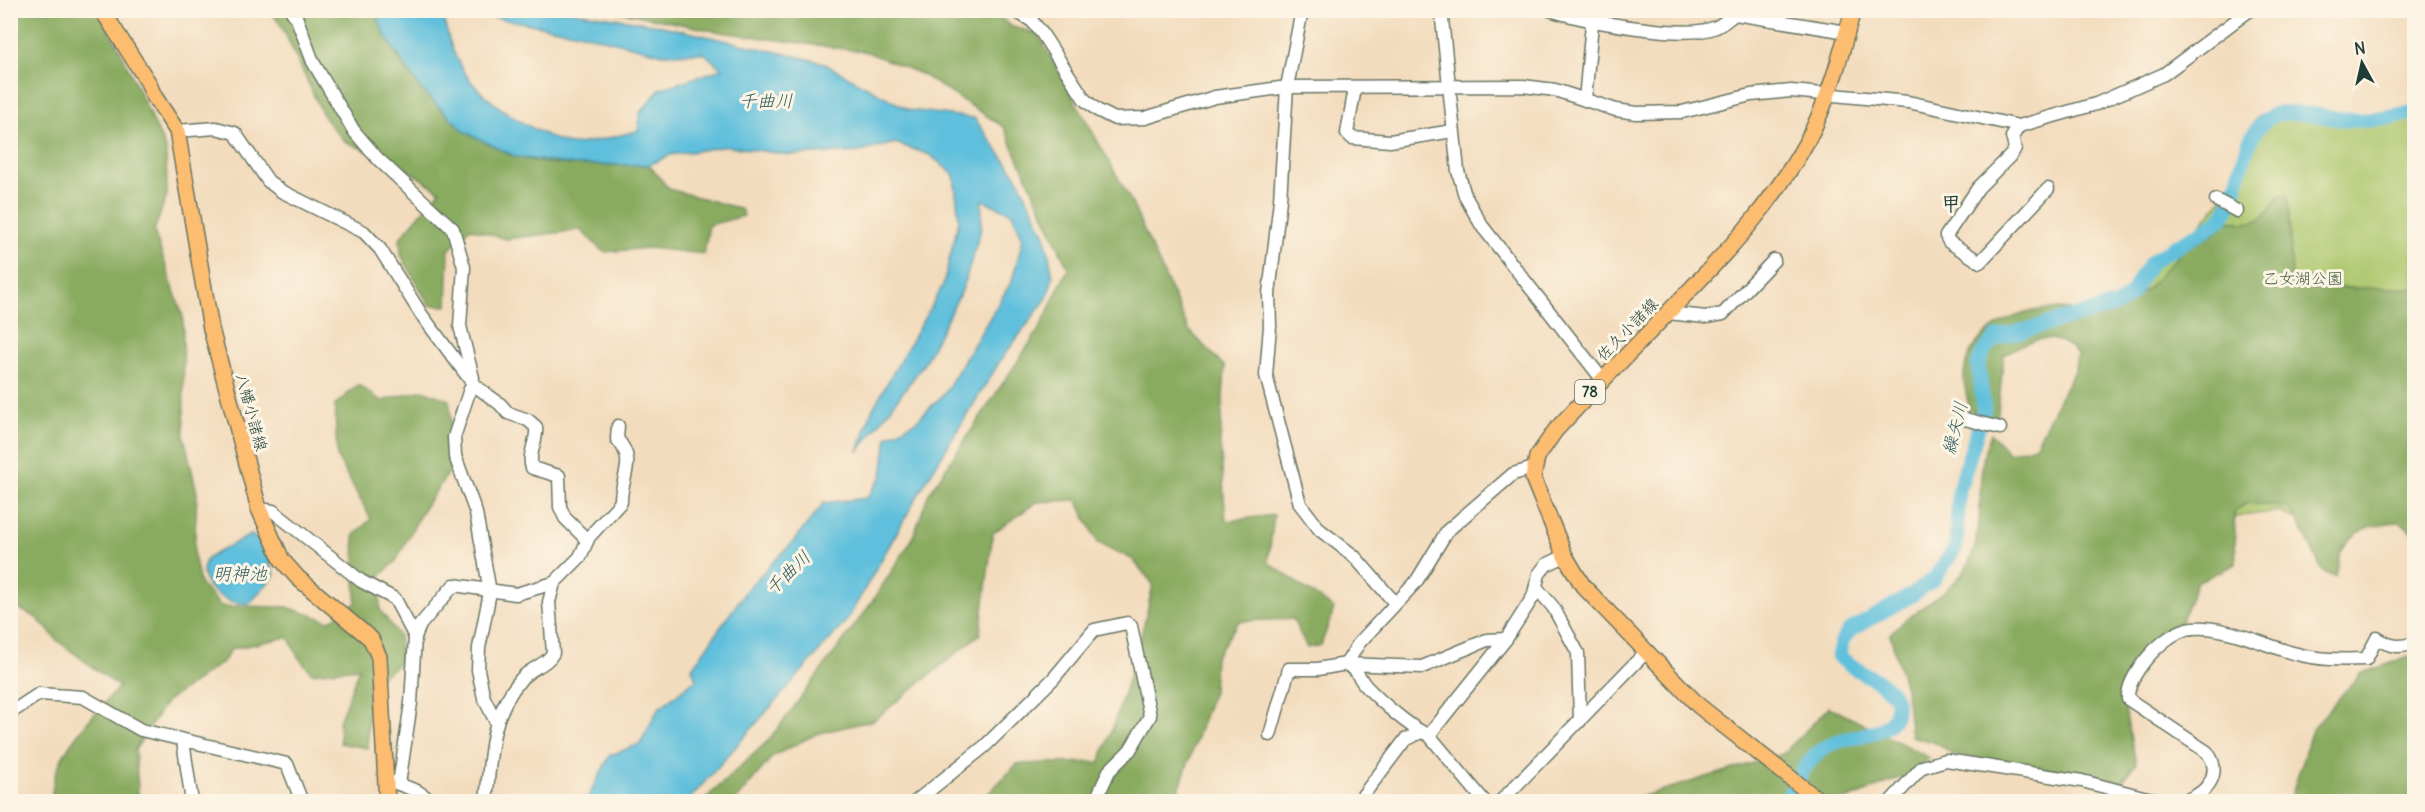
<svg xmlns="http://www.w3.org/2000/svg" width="2425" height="812" viewBox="0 0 2425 812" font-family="Delius,'Klee One',sans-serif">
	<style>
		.green { fill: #acc66c; stroke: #668250; stroke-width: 1.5 }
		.forest { fill: #89ab60; stroke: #54744a; stroke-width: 1.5 }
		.water { fill: #5ebfdc; stroke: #3e7e88; stroke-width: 1.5 }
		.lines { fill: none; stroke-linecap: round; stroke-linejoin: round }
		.river { stroke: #5ebfdc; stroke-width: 15 }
		.minor-casing { stroke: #697564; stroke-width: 15 }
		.major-casing { stroke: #697564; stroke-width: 18 }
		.minor { stroke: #fff; stroke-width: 12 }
		.major { stroke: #fcbd6f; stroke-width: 15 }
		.labels { text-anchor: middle; stroke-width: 6; stroke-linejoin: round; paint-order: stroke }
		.shield { fill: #fcf5e5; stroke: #617469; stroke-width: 1.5 }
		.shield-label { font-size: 15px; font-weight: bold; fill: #1f3d34 }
		.park-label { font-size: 16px; fill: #425f42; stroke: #fcf5e5 }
		.street-label { font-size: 16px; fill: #1f3d34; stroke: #fcf5e5 }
		.water-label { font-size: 18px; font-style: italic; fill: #2f5e5e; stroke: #fcf5e5 }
		.quarter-label { font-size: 20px; font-weight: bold; fill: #1f3d34; stroke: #fcf5e5 }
	</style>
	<rect width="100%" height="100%" fill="#fcf5e5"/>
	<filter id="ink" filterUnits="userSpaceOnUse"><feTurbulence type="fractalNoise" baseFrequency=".0167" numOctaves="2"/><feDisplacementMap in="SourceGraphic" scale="12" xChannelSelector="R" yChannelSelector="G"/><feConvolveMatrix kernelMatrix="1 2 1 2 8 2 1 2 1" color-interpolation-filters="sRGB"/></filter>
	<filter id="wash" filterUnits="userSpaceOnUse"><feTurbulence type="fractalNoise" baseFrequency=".008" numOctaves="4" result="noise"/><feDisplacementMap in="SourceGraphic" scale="24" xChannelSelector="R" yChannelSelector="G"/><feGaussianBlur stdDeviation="1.35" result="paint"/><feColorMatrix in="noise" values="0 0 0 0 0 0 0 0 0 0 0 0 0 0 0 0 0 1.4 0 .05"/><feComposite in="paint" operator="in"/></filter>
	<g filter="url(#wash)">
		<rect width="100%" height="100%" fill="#f3dcbd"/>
		<path class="green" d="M2414 108V521L2392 517 2327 536 2279 511 2219 519 2151 342 2122 297 2145 260 2201 225 2228 191 2244 140 2257 117 2276 109 2358 115Z"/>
		<g class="forest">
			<path d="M10 11H98L119 48 166 149 167 195 154 231 183 317 184 436 197 493 194 555 200 584 221 606 287 607 329 621 356 603 354 535 371 519 337 457 335 405 358 385 382 401 423 390 449 400 451 419 450 470 421 513 396 561 379 577 380 610 399 636 401 657 395 667 368 685V748L340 743 339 722 359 668 312 673 299 658 288 637 231 649 224 661 166 702 135 750 139 801H52C50 755 91 719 119 687L58 641 37 618 16 607H11Z"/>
			<path d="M270 11H375C397 66 438 118 492 145 500 149 508 155 517 157 559 169 606 164 649 165L669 189 741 209 744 216 709 225 704 254 649 248 604 252 580 230 506 239 470 228 449 250 447 306 429 305 401 255 400 238 440 191 403 167 344 141 325 119 281 25Z"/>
			<path d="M617 11H993L1012 27 1037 33 1129 197 1189 330 1225 367 1220 442 1226 521 1274 515 1268 562 1334 609 1321 645 1307 648 1293 619 1239 621 1215 657 1213 691 1175 801H981L1017 764 1100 762C1122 703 1141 645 1153 584L1132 559 1098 543 1077 500 1037 502 993 533 980 634 874 720 816 734 773 756 735 801H703L770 739 870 605 913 538 928 495 1040 328 1068 268 1004 127 923 75 867 52 720 32Z"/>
			<path d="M2280 195H2288L2292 277 2301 288H2414V534L2401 522C2378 522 2351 530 2341 552 2338 559 2338 568 2336 576L2323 572C2311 550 2304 527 2288 508L2247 503 2234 511 2236 564 2197 582 2181 621 2137 661 2121 692 2136 763 2123 781 1953 755 1939 744 1911 736 1906 692 1890 634C1911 611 1952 592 1966 568 1990 528 1971 476 1991 434L2009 453 2035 446 2075 369 2077 354C2054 329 2030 339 2004 355L1997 421 1969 409C1968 399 1964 387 1964 377 1965 335 2014 310 2051 309 2068 308 2084 313 2101 317L2147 289 2183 250 2217 232 2229 220C2256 229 2265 217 2280 195Z"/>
			<path d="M2414 655V801H2290L2312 729 2360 674Z"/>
			<path d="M1829 707 1930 758 1904 776 1843 801 1624 802 1783 754Z"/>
		</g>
		<g class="water">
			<path d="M375 11H443C451 70 478 97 528 126 541 132 556 142 570 144 583 146 623 134 638 131L640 113 660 89 722 69 704 53 663 54 579 33 458 11H568L653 24 821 62 909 110 974 118 1017 177 1045 235 1053 277 1047 298 1000 361 925 483 847 620 688 801H586L610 755 640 744 658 709 696 679 692 668 748 588 793 542 824 503 867 498 882 476 887 437 915 422 944 394 1012 281 1023 239 1012 213 982 200 981 229 963 288 923 365 858 452 872 410 943 285 959 220 954 175 930 155 895 143 860 152 790 155 727 146 670 155 649 165H575L516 157 465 132 420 88 386 37Z"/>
			<path d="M252 535 269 549 270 565 275 575 250 603C229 607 191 585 207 559 209 556 246 537 252 535Z"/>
		</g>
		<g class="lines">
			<path class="river" d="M1786 802C1795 782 1808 757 1827 746 1846 734 1894 738 1896 710 1897 704 1896 697 1892 693 1880 678 1854 672 1839 656L1841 643 1850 630 1912 595 1935 578 1956 547 1959 490 1984 409 1978 365 1983 352 1996 338 2117 305C2140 292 2136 278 2151 263 2169 246 2211 232 2224 215 2243 189 2240 129 2274 115 2292 108 2331 119 2351 120 2371 121 2395 118 2414 112"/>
		</g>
	</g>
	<g filter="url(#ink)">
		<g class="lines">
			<g class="minor-casing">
				<g id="minor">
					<path d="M291 10 297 19 313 62 354 131 377 158 453 229 464 267 460 326 473 378"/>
					<path d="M1014 10 1032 21 1041 32 1085 100 1097 110 1115 119 1145 118 1215 97 1287 87 1523 86 1555 90 1616 110 1636 113 1682 112 1751 95 1791 91 1908 102 2019 126 2096 104 2164 74 2250 10"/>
					<path d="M1302 10 1287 87 1280 200 1269 294 1270 326 1266 375 1300 504 1320 530 1354 556 1395 603"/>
					<path d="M1441 10 1458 171 1465 196 1482 226 1602 379"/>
					<path d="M1550 10C1582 20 1686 41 1716 27 1723 24 1729 18 1735 14L1847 32"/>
					<path d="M1355 88 1347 133 1352 138 1390 141 1453 131"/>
					<path d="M1585 100 1592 23"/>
					<path d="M2019 126 2012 137 2015 148 2012 154 1978 188 1946 236 1949 242 1980 262 2048 189"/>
					<path d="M177 131 216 128 235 133 268 181 281 191 364 232 380 249 421 314 474 385 500 404 508 413 528 420 536 427C538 441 527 454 532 468L559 476 560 507 565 518 587 540"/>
					<path d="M2216 200 2237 211"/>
					<path d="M1668 313 1706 317 1723 314 1774 260"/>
					<path d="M474 385 470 389 454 437 455 456 476 513 490 592 479 648 478 670 484 698 495 720"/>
					<path d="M1965 419 2000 428"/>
					<path d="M259 509 273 511 361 581 395 599 415 637"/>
					<path d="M1536 587 1553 607 1578 653 1580 721"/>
					<path d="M1346 664 1359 643 1416 582 1447 531 1513 474 1534 468"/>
					<path d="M1347 665C1357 668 1358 677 1365 685 1378 699 1412 730 1429 735L1485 802"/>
					<path d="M10 713 39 694 83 697 141 730 287 764 302 802"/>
					<path d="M1270 735 1289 669H1318L1346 664 1422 667 1487 640 1506 639"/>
					<path d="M1429 735 1506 639 1533 597 1539 574 1546 565 1565 556"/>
					<path d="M183 741 192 802"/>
					<path d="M393 782 417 791 433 802"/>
					<path d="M399 784 411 703 415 637 420 625 454 585 516 594 554 583"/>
					<path d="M486 802C491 754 489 717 521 679 530 668 547 665 553 653L549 602 554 583 580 557 589 537 621 502C620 478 638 462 617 439L618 426"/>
					<path d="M915 802 985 746 1053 679 1094 630 1127 623 1131 626 1150 716 1130 750 1109 771 1095 802"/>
					<path d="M1358 802 1405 740 1421 732"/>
					<path d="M1500 802 1645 653"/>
					<path d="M1890 802 1922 767 1946 760 2082 781 2147 798 2176 802"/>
					<path d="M2179 802C2203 798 2225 775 2207 752L2128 699C2127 685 2138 669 2147 658 2156 647 2172 633 2187 629 2217 622 2264 645 2293 653 2318 660 2341 660 2366 659L2377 638C2390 647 2400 648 2414 643"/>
				</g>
			</g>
			<g class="major-casing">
				<g id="major">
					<path d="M102 10 148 82 154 96 177 131 211 329 259 509 282 560 298 578 371 639 379 657 387 802"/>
					<path d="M1821 802 1699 706 1583 586 1565 556 1533 478 1537 457 1555 431C1597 385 1641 341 1684 296 1730 249 1774 201 1806 143 1828 103 1841 55 1853 10"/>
				</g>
			</g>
			<use href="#minor" class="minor"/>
			<use href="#major" class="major"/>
		</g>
	</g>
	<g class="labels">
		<rect class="shield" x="1575" y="380" width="30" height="24" rx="4.5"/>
		<g class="shield-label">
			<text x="1590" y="397">78</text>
		</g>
		<g class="park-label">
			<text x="2303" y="284">乙女湖公園</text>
		</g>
		<g class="street-label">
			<text transform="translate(1627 329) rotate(-46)" y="6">佐久小諸線</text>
			<text transform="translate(252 412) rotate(75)" y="6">八幡小諸線</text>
		</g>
		<g class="water-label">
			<text x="766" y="107">千曲川</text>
			<text transform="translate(1955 428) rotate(-76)" y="6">繰矢川</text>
			<text transform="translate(788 573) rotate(-44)" y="6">千曲川</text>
			<text x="240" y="580">明神池</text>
		</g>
		<g class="quarter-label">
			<text x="1951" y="211">甲</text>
		</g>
	</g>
	<rect width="2425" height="812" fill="none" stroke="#fcf5e5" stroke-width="36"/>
	<g transform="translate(2362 63) rotate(352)" stroke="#fcf5e5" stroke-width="4.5" paint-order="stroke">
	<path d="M0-4.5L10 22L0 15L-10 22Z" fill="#1f3d34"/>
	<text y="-9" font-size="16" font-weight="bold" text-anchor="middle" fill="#1f3d34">N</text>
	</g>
</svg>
